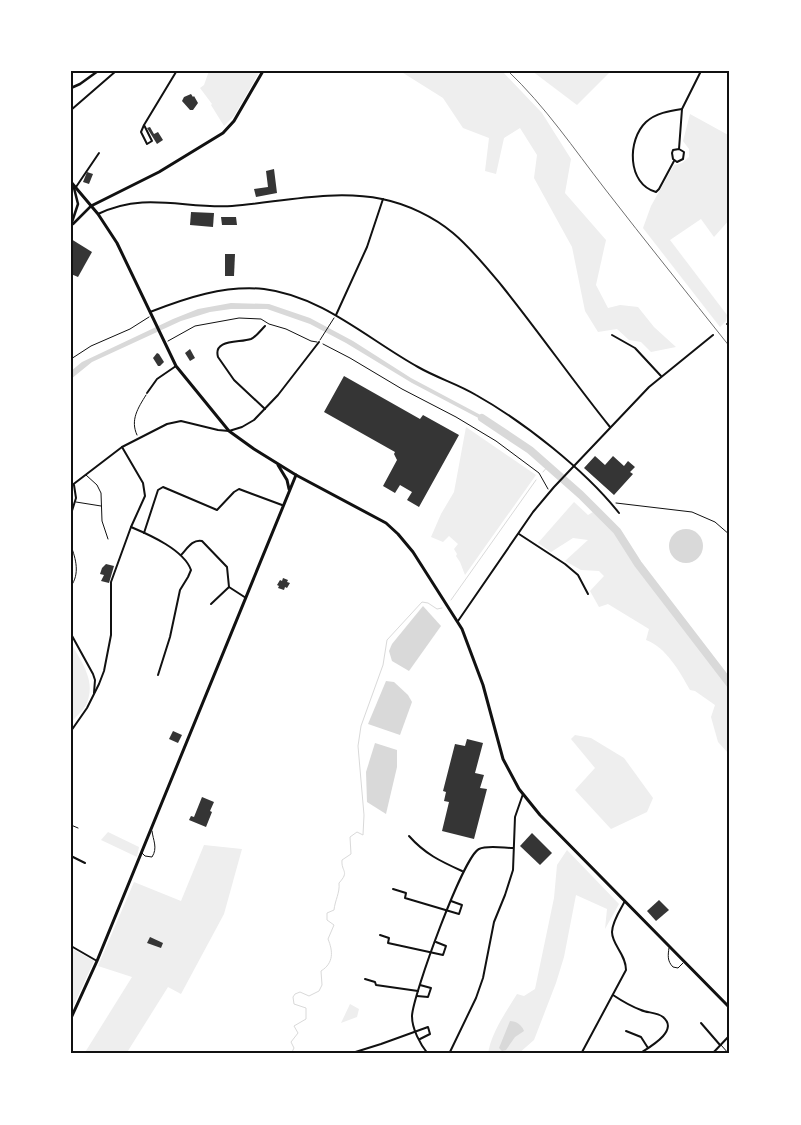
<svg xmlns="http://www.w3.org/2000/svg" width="801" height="1125" viewBox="0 0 801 1125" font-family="Commissioner,sans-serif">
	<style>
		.green { fill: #eee }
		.water { fill: #d9d9d9 }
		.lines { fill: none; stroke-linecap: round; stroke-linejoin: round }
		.stream { stroke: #d9d9d9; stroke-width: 1 }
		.river { stroke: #d9d9d9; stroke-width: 8 }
		.building { fill: #353535 }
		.path { stroke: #111; stroke-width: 1 }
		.service { stroke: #111; stroke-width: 1 }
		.minor { stroke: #111; stroke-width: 2 }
		.tertiary { stroke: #111; stroke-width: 2.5 }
		.primary { stroke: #111; stroke-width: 3 }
		.rail { stroke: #707070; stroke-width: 1 }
		.neatline { fill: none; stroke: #111; stroke-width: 2 }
	</style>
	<rect width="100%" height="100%" fill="#fff"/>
	<g class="green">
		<path d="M209 71H260L234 116 224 126 211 105 212 104 200 88 204 85Z"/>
		<path d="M400 71H502L542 113 571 159 565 193 606 240 596 285 608 308 620 305 638 307 654 327 676 347 651 352 641 342 629 340 617 329 598 332 585 311 572 247 534 178 537 155 520 128 504 138 496 174 485 171 489 138 463 128 443 98Z"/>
		<path d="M532 71H611L577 105Z"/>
		<path d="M690 114 730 136V219L714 237 701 219 670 240 727 315 726 321 720 327 643 228 651 206 674 165 682 163 689 157V149L683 141Z"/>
		<path d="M466 427 536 475 465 575 460 562 456 556 457 554 454 549 458 544 449 536 443 542 431 537 441 514 454 492Z"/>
		<path d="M574 502 588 515 593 512 615 533 637 568 730 689V755L718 742 711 717 715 705 695 691 690 690C680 672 666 647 646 640L649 629 608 604 599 607 590 591 604 576 599 571 581 570 565 561 588 540 573 538 551 552 538 543Z"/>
		<path d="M71 643C82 663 97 682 86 705 82 712 75 717 71 723Z"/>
		<path d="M575 735 591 738 624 758 653 798 647 812 611 829 575 790 595 768 571 739Z"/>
		<path d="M108 832 139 847 137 857 101 840Z"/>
		<path d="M204 845 242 849 224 914 181 994 168 987 126 1054H84L132 977 98 966 134 882 181 901Z"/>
		<path d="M567 850 619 904 605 929 607 909 576 895 564 957 556 983 534 1040 518 1054H488C491 1033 506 1012 517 994L524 996 535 989 554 898 557 865Z"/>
		<path d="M71 948 94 961 71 1011Z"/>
		<path d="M350 1004 359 1009 357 1017 341 1023Z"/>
	</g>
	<g class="water">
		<path d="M231 303 269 304 310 318 353 341 411 378 490 420 488 423 412 383 346 343 310 324 267 309H231L210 312 181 321 92 362 71 379V371L82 362 173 319 198 309Z"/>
		<circle cx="686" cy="546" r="17"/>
		<path d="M423 606 441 626 409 671 392 661 389 651 392 644Z"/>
		<path d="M386 681 394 682 408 695 412 702 400 735 368 724Z"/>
		<path d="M375 743 397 750V767L386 814 367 802 366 772Z"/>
		<path d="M510 1021C516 1021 522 1025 524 1031L515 1037 506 1050 502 1051 499 1048Z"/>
	</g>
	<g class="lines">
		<g class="stream">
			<path d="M543 472 548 466"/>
			<path d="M451 600 536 480"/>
			<path d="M285 1054 292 1052 294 1048 291 1042 298 1033 294 1026 306 1019V1008L294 1004 293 997 295 994 300 992 309 996 319 991 322 985 321 971C334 963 333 951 328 939L334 925 327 920V913L334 910C335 900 340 893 339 883 350 871 341 872 342 860L351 854 350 837 357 832 363 835 364 815 358 746 361 726 383 665 387 640 422 602 428 603 437 609 442 608"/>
		</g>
		<path class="river" d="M482 418 530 450 581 495 617 531 638 564 730 684"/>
	</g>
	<g class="building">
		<path d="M191 94 193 97 194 96 198 103 193 110H190L182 101 184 97Z"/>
		<path d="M150 127 154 134 158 132 163 140 157 144 147 128Z"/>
		<path d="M274 169 277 193 256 197 254 189 268 187 266 171Z"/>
		<path d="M87 172 93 174 89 184 83 182Z"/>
		<path d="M191 212 214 213 213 227 190 225Z"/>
		<path d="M221 217H236L237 225H222Z"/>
		<path d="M71 239 92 252 78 277 71 274Z"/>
		<path d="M225 254H235L234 276H225Z"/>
		<path d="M190 349 195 358 190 361 185 353Z"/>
		<path d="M157 353 159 354 164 362 160 366H158L153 358Z"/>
		<path d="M344 376 420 419 423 415 459 435 419 507 407 500 412 492 400 485 395 493 383 486 397 460 394 454 395 452 324 412Z"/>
		<path d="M595 456 605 465 613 456 624 466 628 461 635 467 630 472 633 474 614 495 584 468Z"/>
		<path d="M106 564 114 566 109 583 101 581 104 575 100 574 102 568Z"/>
		<path d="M283 578 288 580 287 582 290 583 287 588 285 587 284 590 278 588 279 586 277 585 280 580 282 581Z"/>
		<path d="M173 731 182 735 178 743 169 739Z"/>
		<path d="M467 739 483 743 475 773 484 775 480 788 487 789 474 839 442 831 449 802 444 801 446 792 443 791 455 744 465 746Z"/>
		<path d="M202 797 214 802 210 811 212 812 206 827 189 820 191 816 194 817Z"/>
		<path d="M532 833 552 853 540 865 520 846Z"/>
		<path d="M659 900 669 910 656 921 647 911Z"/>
		<path d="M150 937 163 943 161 948 147 943Z"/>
	</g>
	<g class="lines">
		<g class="path">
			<path d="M320 340 334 318"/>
			<path d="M168 341 195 326 239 318 261 319 269 324 286 329 311 341 317 342"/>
			<path d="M323 344 350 358 402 389 456 417 496 441 539 473 548 489"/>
			<path d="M71 359 91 346 130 329 149 317"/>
			<path d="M137 435C130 420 138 408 146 395"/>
			<path d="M616 503 692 512 715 522 730 535"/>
		</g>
		<g class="service">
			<path d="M86 475 97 485 101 493 102 521 108 539"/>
			<path d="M76 502 101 506"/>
			<path d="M71 546C76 559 80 574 71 586"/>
			<path d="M71 825 78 828"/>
			<path d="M142 853 145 856 152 857C158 848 153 840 152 831"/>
			<path d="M669 948C668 955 667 961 673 967L678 968 683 963"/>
			<path d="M721 1045 729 1054"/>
		</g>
		<g class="minor">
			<path d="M71 110 116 71"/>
			<path d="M144 125 152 141 147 144 141 132 144 125 176 72 175 71"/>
			<path d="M679 149 673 150 672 153 673 159 677 162 683 159 684 152 679 149 682 109 701 71"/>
			<path d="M674 161 659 189 656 192C627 184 627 140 646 122 656 113 669 111 682 109"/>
			<path d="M76 187 99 153"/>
			<path d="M98 214C145 191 184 209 232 206 281 202 333 189 382 199 407 204 434 217 453 233 471 248 487 268 502 286 539 332 573 381 610 427"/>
			<path d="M150 312C186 298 224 285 264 289 322 296 369 340 418 367 437 378 458 384 476 395 524 422 585 470 619 513"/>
			<path d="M336 315 367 247 383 199"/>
			<path d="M727 324 730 322"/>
			<path d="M612 335 635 348 661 376"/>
			<path d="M147 393 157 379 176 366"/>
			<path d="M265 409 234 380 218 357C213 339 239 343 251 339 256 337 261 330 265 326"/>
			<path d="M71 486 122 447 167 424 181 421 218 430 229 431 242 427 254 420 278 395 319 342"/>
			<path d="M71 514 76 498 74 485"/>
			<path d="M131 527C150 535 184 550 191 570L188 577 180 590 170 637 158 675"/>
			<path d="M144 533 158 490 163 487 217 510 234 492 239 489 282 505"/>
			<path d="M519 534 565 564 578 575 588 594"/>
			<path d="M181 555C187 549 192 539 202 541L227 567 229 587 246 598"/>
			<path d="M211 604 229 587"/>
			<path d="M458 621 533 512 554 487 649 387 713 335"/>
			<path d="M71 634 93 674 95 680 94 693"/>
			<path d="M71 731 87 708 99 684 104 671 111 635V582L131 527 145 496 143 483 122 447"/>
			<path d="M409 836C425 854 440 861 462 871"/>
			<path d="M71 856 85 863"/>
			<path d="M393 889 406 893 405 898 459 914 462 905 451 901"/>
			<path d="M380 935 389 938 388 943 443 955 446 946 436 942"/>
			<path d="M71 946 97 961"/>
			<path d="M365 979 375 982 376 985 418 991"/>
			<path d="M613 995C622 1001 630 1006 641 1010 647 1013 657 1012 663 1017 680 1031 648 1048 639 1054"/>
			<path d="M417 996 428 997 431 988 420 985"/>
			<path d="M701 1023 720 1045"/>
			<path d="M626 1031 641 1037 648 1048"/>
			<path d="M349 1054 381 1044 428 1027 430 1034 420 1039"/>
			<path d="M428 1054C420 1044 412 1029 412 1016 413 995 463 857 479 849 487 845 504 848 513 848"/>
			<path d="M449 1054 476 998 483 978 494 922 505 895 513 870 515 817 523 794"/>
			<path d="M581 1054 626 970C626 954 612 945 612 932 612 922 620 910 625 901"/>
			<path d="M712 1054 730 1035"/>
		</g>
		<g class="tertiary">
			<path d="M71 88 80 84 98 71"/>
			<path d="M73 224 91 206"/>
			<path d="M71 225 78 204 74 188"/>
		</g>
		<g class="primary">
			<path d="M71 182 98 214 117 243 176 366 229 431 254 449 296 475 386 523 398 534 413 552 462 629 483 685 503 759 519 789 540 815 730 1008"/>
			<path d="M91 206 159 172 223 133 234 121 263 71"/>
			<path d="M278 465 287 480 289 489"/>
			<path d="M71 1018 97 961 296 475"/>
		</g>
		<path class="rail" d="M508 71C545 106 574 149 605 189 646 242 688 294 730 347"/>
	</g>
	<rect width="801" height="1125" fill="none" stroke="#ffffff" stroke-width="145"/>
	<rect x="72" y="72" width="656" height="980" class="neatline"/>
</svg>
